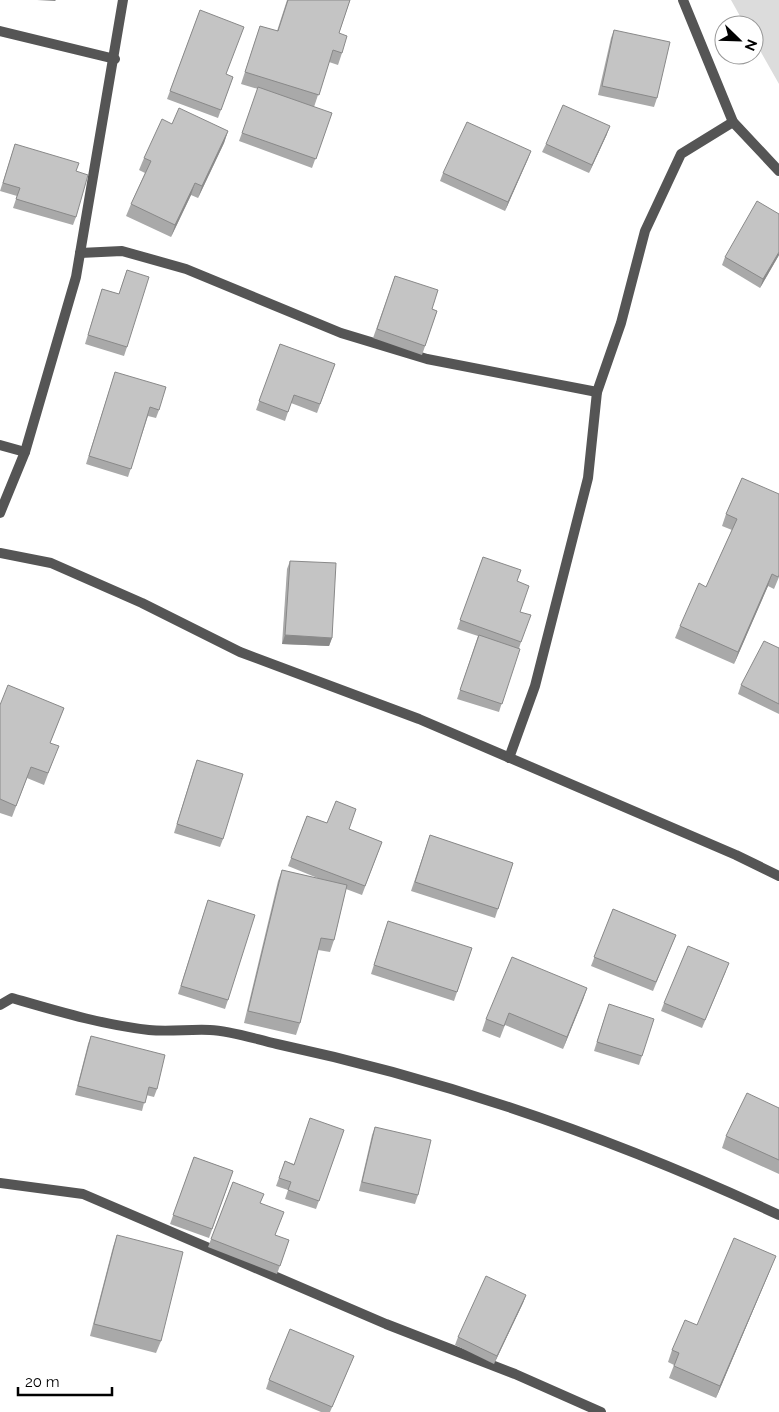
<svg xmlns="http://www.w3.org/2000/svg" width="779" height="1412" viewBox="0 0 779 1412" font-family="Raleway,sans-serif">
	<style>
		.grass { fill: #dcdcdc }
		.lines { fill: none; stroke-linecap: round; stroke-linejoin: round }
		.minor { stroke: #555; stroke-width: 10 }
		.wall { fill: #a9a9a9 }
		.shaded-wall { fill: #898989 }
		.building { fill: #c4c4c4; stroke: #898989 }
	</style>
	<rect width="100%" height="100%" fill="#fff"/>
	<path class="grass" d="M731 0H779V84L754 40V25H745Z"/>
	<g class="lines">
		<g class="minor">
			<path d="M683 0 733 122 779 171"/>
			<path d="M0 31 115 59"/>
			<path d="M80 253 122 251 186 269 341 333 427 359 597 392"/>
			<path d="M0 445 25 452"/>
			<path d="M0 513 25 452 76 277 123 0"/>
			<path d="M0 553 51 563 142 603 240 652 419 719 736 855 779 876"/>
			<path d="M509 758 535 686 588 478 597 392 621 323 645 231 681 154 733 122"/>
			<path d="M0 1005 12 998C57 1011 103 1025 149 1030 169 1032 190 1029 210 1030 232 1031 255 1039 277 1044 451 1081 618 1140 779 1215"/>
			<path d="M0 1183 83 1194 386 1324 515 1374 601 1412"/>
		</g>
	</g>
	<g class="wall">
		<path d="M287 0H350L339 33 342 53 338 65 329 62 314 107 332 113 312 168 239 141 258 89 241 84 256 38 260 26 277 31Z"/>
		<path d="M200 10 226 75 233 77 218 118 167 99Z"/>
		<path d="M614 30 657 98 654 107 598 95 611 38Z"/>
		<path d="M172 124 228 131 224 143 198 198 191 195 171 237 126 216 131 204 145 173 139 170 144 158Z"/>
		<path d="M607 134 589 173 542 152 546 144Z"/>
		<path d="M15 144 76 171V217L73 225 13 208 17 196 0 191Z"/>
		<path d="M531 151 505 211 440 181 443 173Z"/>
		<path d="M779 255 760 288 722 265 725 257Z"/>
		<path d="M127 270V347L124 356 85 344 102 289 119 294Z"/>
		<path d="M395 276 432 309 437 311 422 355 373 338Z"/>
		<path d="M280 344 335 364 317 413 291 403 285 421 256 410Z"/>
		<path d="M115 372 159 410 156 418 148 416 128 477 86 464Z"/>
		<path d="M742 478 779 577 774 589 768 586 734 664 675 638 680 626 706 587 732 530 722 526 726 514Z"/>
		<path d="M483 557 517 581 520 612 521 642 499 712 457 699 478 636 457 629Z"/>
		<path d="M290 561 332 638 329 646 282 644 287 569Z"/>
		<path d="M779 648V714L738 694 741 685Z"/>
		<path d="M0 705 64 708 50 743 54 758 44 785 27 778 12 817 0 813Z"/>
		<path d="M194 768 223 839 220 847 174 833Z"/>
		<path d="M307 816 327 823 349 829 382 842 362 895 346 889 334 940 330 952 318 950 300 1023 296 1035 244 1023 278 881 282 870 320 879 288 866Z"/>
		<path d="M430 835 513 863 495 918 411 891Z"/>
		<path d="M208 900 228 1000 225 1009 178 994Z"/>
		<path d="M613 909 676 935 653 991 591 966Z"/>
		<path d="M385 929 472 948 454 1001 371 974Z"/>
		<path d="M726 971 702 1028 661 1011 664 1003Z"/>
		<path d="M587 988 563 1049 505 1025 500 1038 482 1031 486 1019Z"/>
		<path d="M606 1013 642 1056 639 1065 594 1051Z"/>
		<path d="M91 1036 157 1089 154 1097 146 1095 142 1111 75 1095 88 1044Z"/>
		<path d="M779 1108V1174L722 1148 726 1136Z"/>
		<path d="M375 1127 418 1195 415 1204 359 1191 372 1135Z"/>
		<path d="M344 1130 316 1209 285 1199 288 1190 276 1186 285 1161 294 1164Z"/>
		<path d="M194 1157 233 1171 209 1238 170 1224Z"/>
		<path d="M233 1182 260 1203 275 1235 289 1240 277 1274 208 1247Z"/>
		<path d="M117 1235 161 1341 156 1353 90 1336 113 1247Z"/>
		<path d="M771 1268 716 1398 669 1378 674 1365 668 1362 672 1350 697 1325Z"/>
		<path d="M526 1295 523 1303 494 1364 455 1345 458 1337Z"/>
		<path d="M354 1356 330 1412H321L266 1389 269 1380Z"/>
	</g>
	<g class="shaded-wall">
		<path d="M37 0H56L55 1Z"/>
		<path d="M610 126 607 134 589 173 592 165Z"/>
		<path d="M228 131 224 143 198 198 202 186Z"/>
		<path d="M531 151 528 159 505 211 508 202Z"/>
		<path d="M195 183 191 195 171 237 175 225Z"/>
		<path d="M779 252V255L760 288 763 279Z"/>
		<path d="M772 574 768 586 734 664 738 652Z"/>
		<path d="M285 635 332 638 329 646 282 644Z"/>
		<path d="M587 988 583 1000 563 1049 567 1037Z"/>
		<path d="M776 1256 771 1268 716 1398 720 1386Z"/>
		<path d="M526 1295 523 1303 494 1364 497 1356Z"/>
	</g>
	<g class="building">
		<path d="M288 0H350L339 33 347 36 342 53 333 50 319 95 245 72 260 26 278 31Z"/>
		<path d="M200 10 244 27 226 74 233 77 221 110 170 91Z"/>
		<path d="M614 30 670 42 657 98 602 86Z"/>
		<path d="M258 87 332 113 316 159 242 133Z"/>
		<path d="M563 105 610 126 592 165 546 144Z"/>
		<path d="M179 108 228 131 202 186 195 183 175 225 131 204 151 161 144 158 162 119 172 124Z"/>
		<path d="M467 122 531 151 508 202 443 173Z"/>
		<path d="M15 144 79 163 76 171 88 175 76 217 16 199 20 188 3 183Z"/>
		<path d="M757 201 779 214V252L763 279 725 257Z"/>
		<path d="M127 270 149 277 127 347 88 335 102 289 119 294Z"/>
		<path d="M395 276 438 290 432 309 437 311 425 346 377 329Z"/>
		<path d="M280 344 335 364 320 404 294 395 288 412 259 401Z"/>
		<path d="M115 372 166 387 159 410 150 407 131 469 89 456Z"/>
		<path d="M742 478 779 494V575L778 577 772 574 738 652 680 626 699 583 706 587 737 519 726 514Z"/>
		<path d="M483 557 521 570 517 581 529 586 520 612 531 615 521 642 460 620Z"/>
		<path d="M290 561 336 563 332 638 285 635Z"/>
		<path d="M479 635 520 649 502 704 460 690Z"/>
		<path d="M764 641 779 648V704L741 685Z"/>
		<path d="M8 685 64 708 50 743 59 746 48 773 31 767 16 806 0 799V705Z"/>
		<path d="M197 760 243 774 223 839 177 824Z"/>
		<path d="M336 801 356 809 349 829 382 842 365 886 291 858 307 816 327 823Z"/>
		<path d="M430 835 513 863 498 909 415 882Z"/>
		<path d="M282 870 347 885 334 940 321 938 300 1023 248 1011Z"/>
		<path d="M208 900 255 915 228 1000 181 986Z"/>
		<path d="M613 909 676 935 656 982 594 957Z"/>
		<path d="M388 921 472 948 457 992 374 965Z"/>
		<path d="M688 946 729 963 705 1020 664 1003Z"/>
		<path d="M512 957 587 988 567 1037 509 1013 504 1026 486 1019Z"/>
		<path d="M609 1004 654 1019 642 1056 597 1042Z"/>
		<path d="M91 1036 165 1055 157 1089 149 1087 145 1103 78 1086Z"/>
		<path d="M747 1093 779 1108V1160L726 1136Z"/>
		<path d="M310 1118 344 1130 319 1201 288 1190 291 1182 279 1178 285 1161 294 1165Z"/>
		<path d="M375 1127 431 1140 418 1195 362 1182Z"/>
		<path d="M194 1157 233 1171 212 1229 173 1215Z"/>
		<path d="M233 1182 264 1194 260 1203 284 1212 275 1235 289 1240 280 1266 211 1239Z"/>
		<path d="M117 1235 183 1252 161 1341 94 1324Z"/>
		<path d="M734 1238 776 1256 720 1386 674 1366 679 1353 672 1350 685 1320 697 1325Z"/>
		<path d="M486 1276 526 1295 497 1356 458 1337Z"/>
		<path d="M290 1329 354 1356 332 1407 269 1380Z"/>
	</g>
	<g transform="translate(739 40) rotate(113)"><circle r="24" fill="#ffffff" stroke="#999999"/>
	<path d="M0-4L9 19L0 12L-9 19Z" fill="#000000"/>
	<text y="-8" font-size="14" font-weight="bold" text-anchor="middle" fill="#000000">N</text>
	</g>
	<path d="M18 1387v8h94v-8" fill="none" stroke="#000000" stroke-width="2.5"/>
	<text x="25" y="1387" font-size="15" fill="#000000" stroke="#ffffff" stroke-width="4" paint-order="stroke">20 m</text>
</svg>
